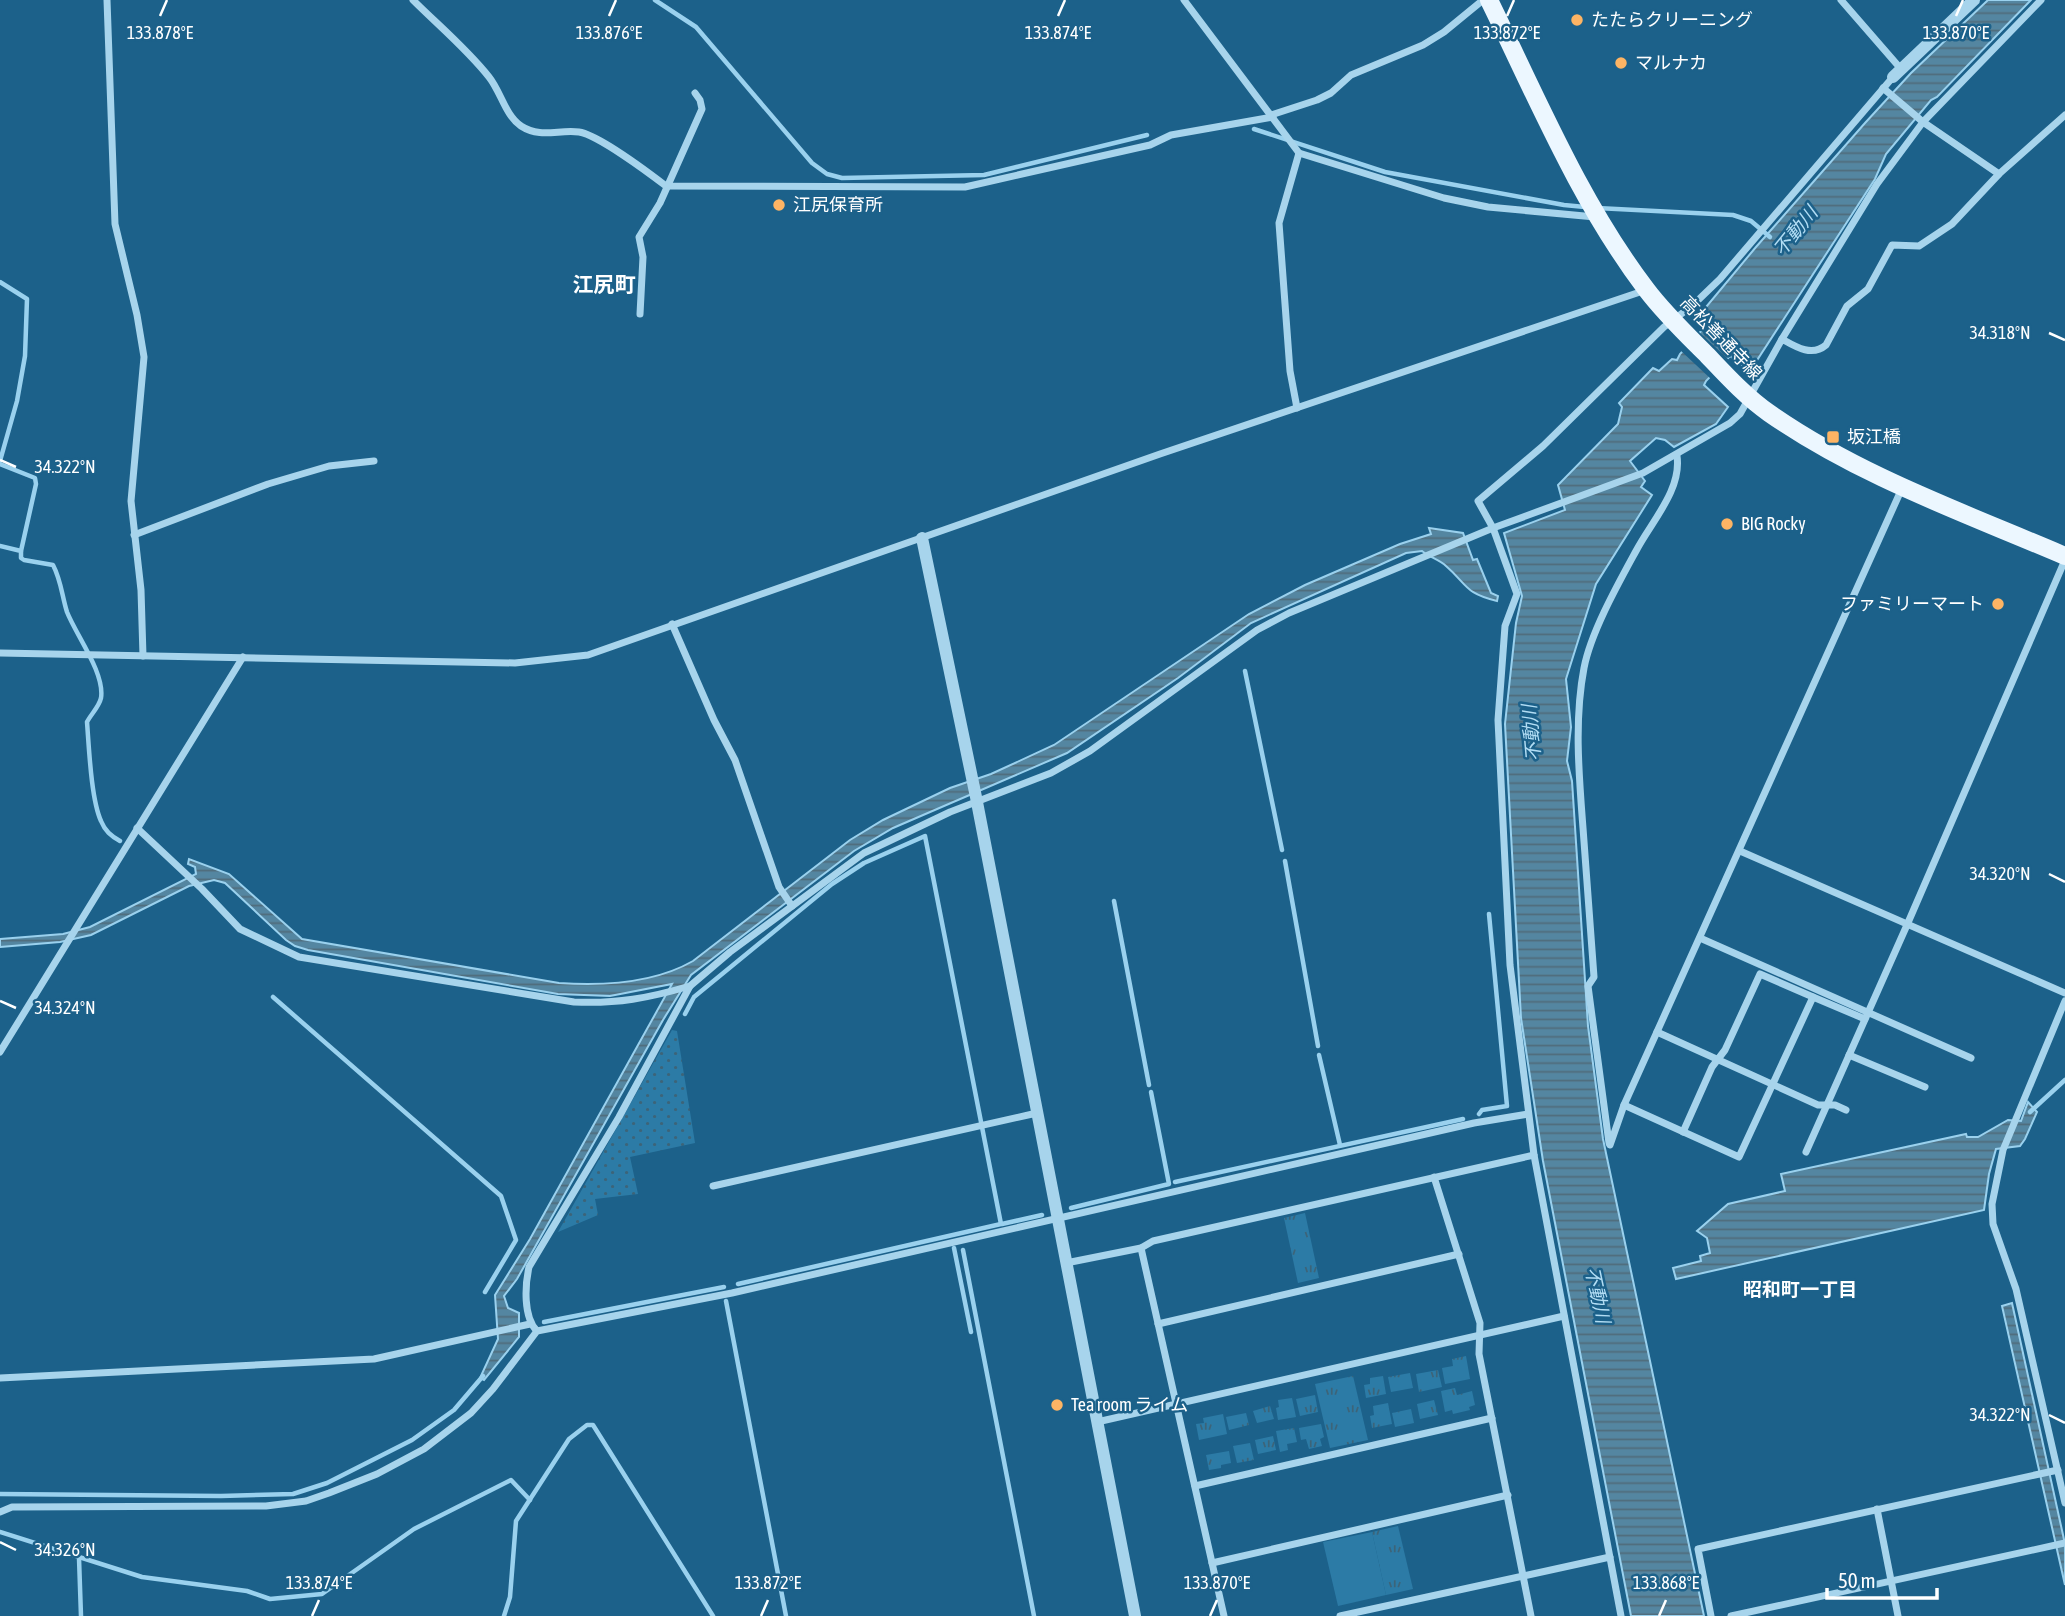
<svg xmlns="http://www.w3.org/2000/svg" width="2065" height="1616" viewBox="0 0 2065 1616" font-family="'Asap Condensed','Noto Sans JP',sans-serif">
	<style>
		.grass { fill: url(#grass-dots) }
		.park { fill: url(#park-tufts) }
		.pitch { fill: #2c7ba6 }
		.water { fill: url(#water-rules); stroke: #9ad1ee; stroke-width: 2 }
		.pier { fill: #1c618a }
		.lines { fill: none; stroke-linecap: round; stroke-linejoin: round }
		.stream { stroke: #9ad1ee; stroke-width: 4.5 }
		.minor { stroke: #a7d4ec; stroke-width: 7 }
		.tertiary { stroke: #a7d4ec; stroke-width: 12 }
		.primary { stroke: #ecf7ff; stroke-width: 18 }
		.ticks { fill: none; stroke: #fff; stroke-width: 2.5 }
		.poi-dot { fill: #fdb464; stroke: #1c618a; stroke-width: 2.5 }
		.labels { text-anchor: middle; stroke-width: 5; stroke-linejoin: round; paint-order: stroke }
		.poi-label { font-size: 18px; fill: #fff; stroke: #1c618a; text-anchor: start }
		.street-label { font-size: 18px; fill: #fff; stroke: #1c618a }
		.water-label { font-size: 19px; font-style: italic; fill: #b2ddf4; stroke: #1c618a }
		.neighbourhood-label { font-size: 19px; font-weight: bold; fill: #fff; stroke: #1c618a }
		.quarter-label { font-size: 21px; font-weight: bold; fill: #fff; stroke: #1c618a }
		.ticks-label { font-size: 18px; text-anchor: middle; fill: #fff; stroke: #1c618a; stroke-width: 5; stroke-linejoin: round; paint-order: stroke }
	</style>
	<defs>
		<pattern id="grass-dots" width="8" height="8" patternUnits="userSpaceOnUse" patternTransform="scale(1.75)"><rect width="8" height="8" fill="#2c7ba6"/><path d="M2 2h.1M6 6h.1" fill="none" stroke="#3c6479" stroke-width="1.8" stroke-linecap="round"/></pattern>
		<pattern id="park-tufts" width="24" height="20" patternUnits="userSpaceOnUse" patternTransform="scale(1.75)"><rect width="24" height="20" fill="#2c7ba6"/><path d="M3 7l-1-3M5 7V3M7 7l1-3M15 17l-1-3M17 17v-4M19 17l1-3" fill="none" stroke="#3c6479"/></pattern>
		<pattern id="water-rules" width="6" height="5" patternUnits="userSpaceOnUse" patternTransform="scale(1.75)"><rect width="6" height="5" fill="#5486a1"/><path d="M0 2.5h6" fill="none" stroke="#506c7b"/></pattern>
	</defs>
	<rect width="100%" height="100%" fill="#1c618a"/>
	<path class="grass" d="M672 1030 677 1031 695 1143 630 1157 638 1194 595 1199 598 1215 558 1232Z"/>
	<g class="park">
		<path d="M1305 1213 1319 1278 1298 1283 1284 1218Z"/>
		<path d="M1466 1356 1470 1379 1445 1384 1442 1368 1453 1366 1452 1359Z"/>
		<path d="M1438 1370 1442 1387 1419 1392 1416 1374Z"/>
		<path d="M1410 1373 1413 1388 1391 1392 1388 1377Z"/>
		<path d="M1353 1376 1368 1440 1330 1448 1315 1384Z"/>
		<path d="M1383 1376 1386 1394 1366 1398 1364 1385 1370 1384V1378Z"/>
		<path d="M1455 1388 1457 1395 1472 1391 1475 1405 1469 1407 1470 1410 1453 1414 1452 1410 1445 1412 1441 1391Z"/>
		<path d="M1315 1395 1318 1412 1300 1416 1296 1399Z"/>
		<path d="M1292 1398 1296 1417 1278 1420 1276 1408 1279 1407 1278 1400Z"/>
		<path d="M1434 1400 1438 1415 1420 1419 1417 1404Z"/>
		<path d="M1388 1403 1392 1424 1372 1428 1370 1416 1374 1415 1373 1406Z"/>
		<path d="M1270 1406 1274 1419 1257 1423 1253 1411Z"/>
		<path d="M1411 1409 1414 1423 1395 1427 1392 1413Z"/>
		<path d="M1246 1413 1249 1425 1229 1430 1226 1417Z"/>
		<path d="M1223 1414 1227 1434 1199 1440 1196 1424 1204 1423 1203 1418Z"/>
		<path d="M1321 1424 1324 1437 1320 1439 1322 1446 1309 1449 1306 1439 1301 1440 1299 1428Z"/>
		<path d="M1294 1428 1297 1442 1287 1444 1288 1450 1280 1452 1276 1431Z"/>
		<path d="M1273 1436 1276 1450 1258 1454 1255 1440Z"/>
		<path d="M1250 1443 1254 1460 1237 1463 1233 1446Z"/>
		<path d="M1229 1451 1231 1463 1221 1465V1468L1209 1470 1206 1455Z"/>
		<path d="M1398 1526 1413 1589 1386 1595 1372 1532Z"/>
	</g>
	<path class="pitch" d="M1372 1532 1386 1595 1338 1606 1323 1542Z"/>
	<g class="water">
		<path d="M1988 0H2031L1937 97 1931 100 1886 154 1875 179 1750 371 1730 356 1706 381 1704 385 1728 407 1716 424 1674 447 1665 440 1656 438 1630 461 1645 481 1641 487 1652 495 1596 584 1566 679 1571 727 1567 761 1572 781 1588 1026 1603 1139 1704 1616H1631L1543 1161 1521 1018 1505 724 1516 623 1522 596 1504 533 1565 510 1558 485 1618 424 1622 407 1619 403 1653 368 1659 371 1672 359 1677 360 1680 354 1704 328 1701 313 1756 247 1865 123 1911 73Z"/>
		<path d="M1429 528 1463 533 1473 560 1477 559 1491 593 1498 596 1497 601C1464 593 1468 585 1446 566 1440 560 1429 557 1422 551L1406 553 1251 623 1178 678 1067 753 893 828 854 851 691 975 663 1020 517 1279 504 1296 508 1308 519 1313V1337L484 1380 480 1378 498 1339 495 1295 530 1239 672 984 610 996 558 994 308 950 295 946 286 940 225 883 214 880 189 886 91 935 60 942 0 947V939L63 934 90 927 196 874 195 867 188 864 189 859 229 874 302 939 559 983C603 986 653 984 693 961L850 840 883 820 950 788 991 774 1054 745 1249 614 1305 585 1400 544 1431 534Z"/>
		<path d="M2028 1102 2037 1112 2025 1139 2020 1146 1996 1149 1989 1174 1984 1210 1676 1279 1673 1268 1701 1261 1700 1256 1710 1253 1707 1238 1697 1231 1728 1204 1785 1191 1781 1174 1966 1134 1967 1137H1978L2008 1120 2021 1121Z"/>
		<path d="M2012 1303 2065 1544V1585L2002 1306Z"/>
	</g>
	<path class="pier" d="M1698 331 1729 360 1711 379 1680 350Z"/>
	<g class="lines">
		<g class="stream">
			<path d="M655 0 696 27 812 163 827 174 842 178 984 175 1147 135"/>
			<path d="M1254 129 1385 172 1564 205 1585 207"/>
			<path d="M1597 208 1733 215 1751 221 1770 237"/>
			<path d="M0 282 27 299 25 356 17 401 0 461"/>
			<path d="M0 464 35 478 36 484 21 551"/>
			<path d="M0 546 21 551V558L24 560 53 565C61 580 62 596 67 612 76 635 105 673 101 698 99 707 91 714 87 722 89 747 91 799 101 821 105 831 111 836 120 841"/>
			<path d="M1245 671 1282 850"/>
			<path d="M1285 861 1318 1046"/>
			<path d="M1114 901 1149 1085"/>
			<path d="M273 997 501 1196 516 1240 485 1292"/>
			<path d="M685 1014 694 997 832 884 864 863 925 836 1001 1224 738 1284"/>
			<path d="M1319 1055 1340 1145"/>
			<path d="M2030 1112 2065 1080"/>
			<path d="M1479 1114 1482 1110 1507 1106 1489 914"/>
			<path d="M1175 1182 1463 1119"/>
			<path d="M1071 1208 1169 1184 1151 1092"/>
			<path d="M1002 1224 1042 1215"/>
			<path d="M954 1248 971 1332"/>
			<path d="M963 1250 1034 1616"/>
			<path d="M726 1301 786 1616"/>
			<path d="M544 1322 724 1287"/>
			<path d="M0 1494 221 1496 293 1494 327 1483 412 1440 454 1410 483 1376"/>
			<path d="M0 1532 142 1577 247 1591 270 1599 322 1594 414 1529 511 1480 530 1500"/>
			<path d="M79 1558 81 1616"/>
			<path d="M504 1616 510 1597 516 1521 569 1439 587 1425H593L713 1616"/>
		</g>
		<g class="minor">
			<path d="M107 0 115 224 137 315 144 357 131 501 141 590 143 656"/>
			<path d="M413 0C438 25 467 49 489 77 501 92 505 115 521 126 541 139 559 129 579 132 598 135 649 173 666 186L965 187 1150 145 1171 135 1273 117"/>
			<path d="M1184 0 1299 153 1444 198 1488 207 1595 217"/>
			<path d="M1841 0 1901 69"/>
			<path d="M1883 88 1923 122 1999 174"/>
			<path d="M1271 115 1317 100 1331 93 1351 75 1423 45 1444 32 1483 0"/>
			<path d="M640 314 643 257 639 237 660 203 702 109 700 100 695 93"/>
			<path d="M1782 339 1877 184 1923 122 2041 0"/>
			<path d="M1297 408 1290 371 1279 223 1299 153"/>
			<path d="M134 535 268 484 329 466 374 461"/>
			<path d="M672 624 714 720 735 760 779 887 792 906"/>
			<path d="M0 653 515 663 588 655 1160 454 1646 290"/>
			<path d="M137 828 202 889 240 929 299 957 574 1002C617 1004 649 998 690 986"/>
			<path d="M1740 851 2065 993"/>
			<path d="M1700 938 1971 1058"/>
			<path d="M2065 1001 2003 1150 1992 1204 1993 1224 2016 1289 2065 1503"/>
			<path d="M1657 1032 1818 1105H1835L1846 1110"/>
			<path d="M0 1052 243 657"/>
			<path d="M1849 1055 1925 1087"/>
			<path d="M1624 1105 1739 1157 1813 997 1865 1019"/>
			<path d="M1683 1132 1712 1067 1725 1050 1760 974 1813 997"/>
			<path d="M1609 1143 1588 986 1594 977C1590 928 1587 878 1583 828 1579 776 1574 720 1584 668 1591 632 1618 584 1636 551 1651 522 1682 490 1677 456"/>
			<path d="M1610 1145 1624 1105 1903 486"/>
			<path d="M1806 1152 1907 925 2065 560"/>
			<path d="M1434 1177 1480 1323 1479 1354 1531 1616"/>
			<path d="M713 1186 1037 1113"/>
			<path d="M1141 1248 1224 1616"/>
			<path d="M1066 1263 1141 1248 1153 1241 1534 1155"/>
			<path d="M1158 1324 1459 1254"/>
			<path d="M537 1331C523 1317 525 1285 529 1267L619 1117 690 986 730 952 864 853 950 812 1051 773 1090 751 1257 630 1289 613 1493 528 1643 473 1730 423 1740 414 1782 339C1796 347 1812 357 1826 345L1847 306 1868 289 1892 245 1919 246 1952 224 1999 174 2065 115"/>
			<path d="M0 1378 374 1359 530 1324"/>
			<path d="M1097 1422 1564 1316"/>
			<path d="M1195 1486 1492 1418"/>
			<path d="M1877 1509 1898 1616"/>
			<path d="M0 1512 12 1507 266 1506 306 1501 329 1493 377 1474 424 1449 471 1413 493 1389 537 1331 732 1293 1474 1123 1528 1114"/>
			<path d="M1212 1563 1508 1495"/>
			<path d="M1340 1616 1610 1557"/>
			<path d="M1621 1616 1534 1155 1510 965 1498 720 1505 626 1517 594 1493 528 1478 501 1543 446 1664 327 1693 305 1720 279 1893 77"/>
			<path d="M1711 1616 1698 1549 2058 1470"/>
			<path d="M1731 1616 2065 1543"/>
		</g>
		<g class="tertiary">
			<path d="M1893 77 1974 0"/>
			<path d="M922 538 976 797 1135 1616"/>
		</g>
		<path class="primary" d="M1489 0C1537 98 1580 202 1646 289 1664 313 1686 334 1707 355 1726 375 1746 397 1769 413 1859 476 1965 513 2065 556"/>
	</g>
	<path class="ticks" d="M160 16 167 0M609 16 616 0M1058 16 1065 0M1507 16 1514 0M1956 16 1963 0M2049 333 2065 340M0 460 16 467M2049 874 2065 882M0 1001 16 1008M2049 1415 2065 1423M0 1542 16 1550M312 1616 319 1600M761 1616 768 1600M1210 1616 1217 1600M1659 1616 1666 1600"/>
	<g class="poi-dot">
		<circle cx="1577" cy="20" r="7"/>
		<circle cx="1621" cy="63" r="7"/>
		<circle cx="779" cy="205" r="7"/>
		<rect x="1826" y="430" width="14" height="14" rx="3.5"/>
		<circle cx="1727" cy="524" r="7"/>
		<circle cx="1998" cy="604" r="7"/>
		<circle cx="1057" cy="1405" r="7"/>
	</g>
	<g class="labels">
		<g class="poi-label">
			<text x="1591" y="26">たたらクリーニング</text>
			<text x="1635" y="69">マルナカ</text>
			<text x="793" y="211">江尻保育所</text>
			<text x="1847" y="443">坂江橋</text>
			<text x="1741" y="530">BIG Rocky</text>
			<text x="1984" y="610" text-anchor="end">ファミリーマート</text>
			<text x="1071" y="1411">Tea room ライム</text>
		</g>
		<g class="street-label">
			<text transform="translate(1721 338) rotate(46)" y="6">高松善通寺線</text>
		</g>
		<g class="water-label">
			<text transform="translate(1795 231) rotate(-51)" y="7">不動川</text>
			<text transform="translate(1531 733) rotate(-95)" y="7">不動川</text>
			<text transform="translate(1598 1295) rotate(78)" y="7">不動川</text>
		</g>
		<g class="neighbourhood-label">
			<text x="1800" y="1296">昭和町一丁目</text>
		</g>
		<g class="quarter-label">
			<text x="604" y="292">江尻町</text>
		</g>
	</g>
	<g class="ticks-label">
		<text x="160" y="39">133.878°E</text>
		<text x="609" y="39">133.876°E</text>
		<text x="1058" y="39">133.874°E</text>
		<text x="1507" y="39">133.872°E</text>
		<text x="1956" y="39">133.870°E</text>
		<text x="2000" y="339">34.318°N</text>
		<text x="65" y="473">34.322°N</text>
		<text x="2000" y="880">34.320°N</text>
		<text x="65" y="1014">34.324°N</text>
		<text x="2000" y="1421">34.322°N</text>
		<text x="65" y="1556">34.326°N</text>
		<text x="319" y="1589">133.874°E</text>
		<text x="768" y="1589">133.872°E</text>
		<text x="1217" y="1589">133.870°E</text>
		<text x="1666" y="1589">133.868°E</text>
	</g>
	<path d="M1827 1588v10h110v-10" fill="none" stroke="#ffffff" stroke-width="3.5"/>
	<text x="1838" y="1588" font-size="21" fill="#ffffff" stroke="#1c618a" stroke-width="5" paint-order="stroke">50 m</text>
</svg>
